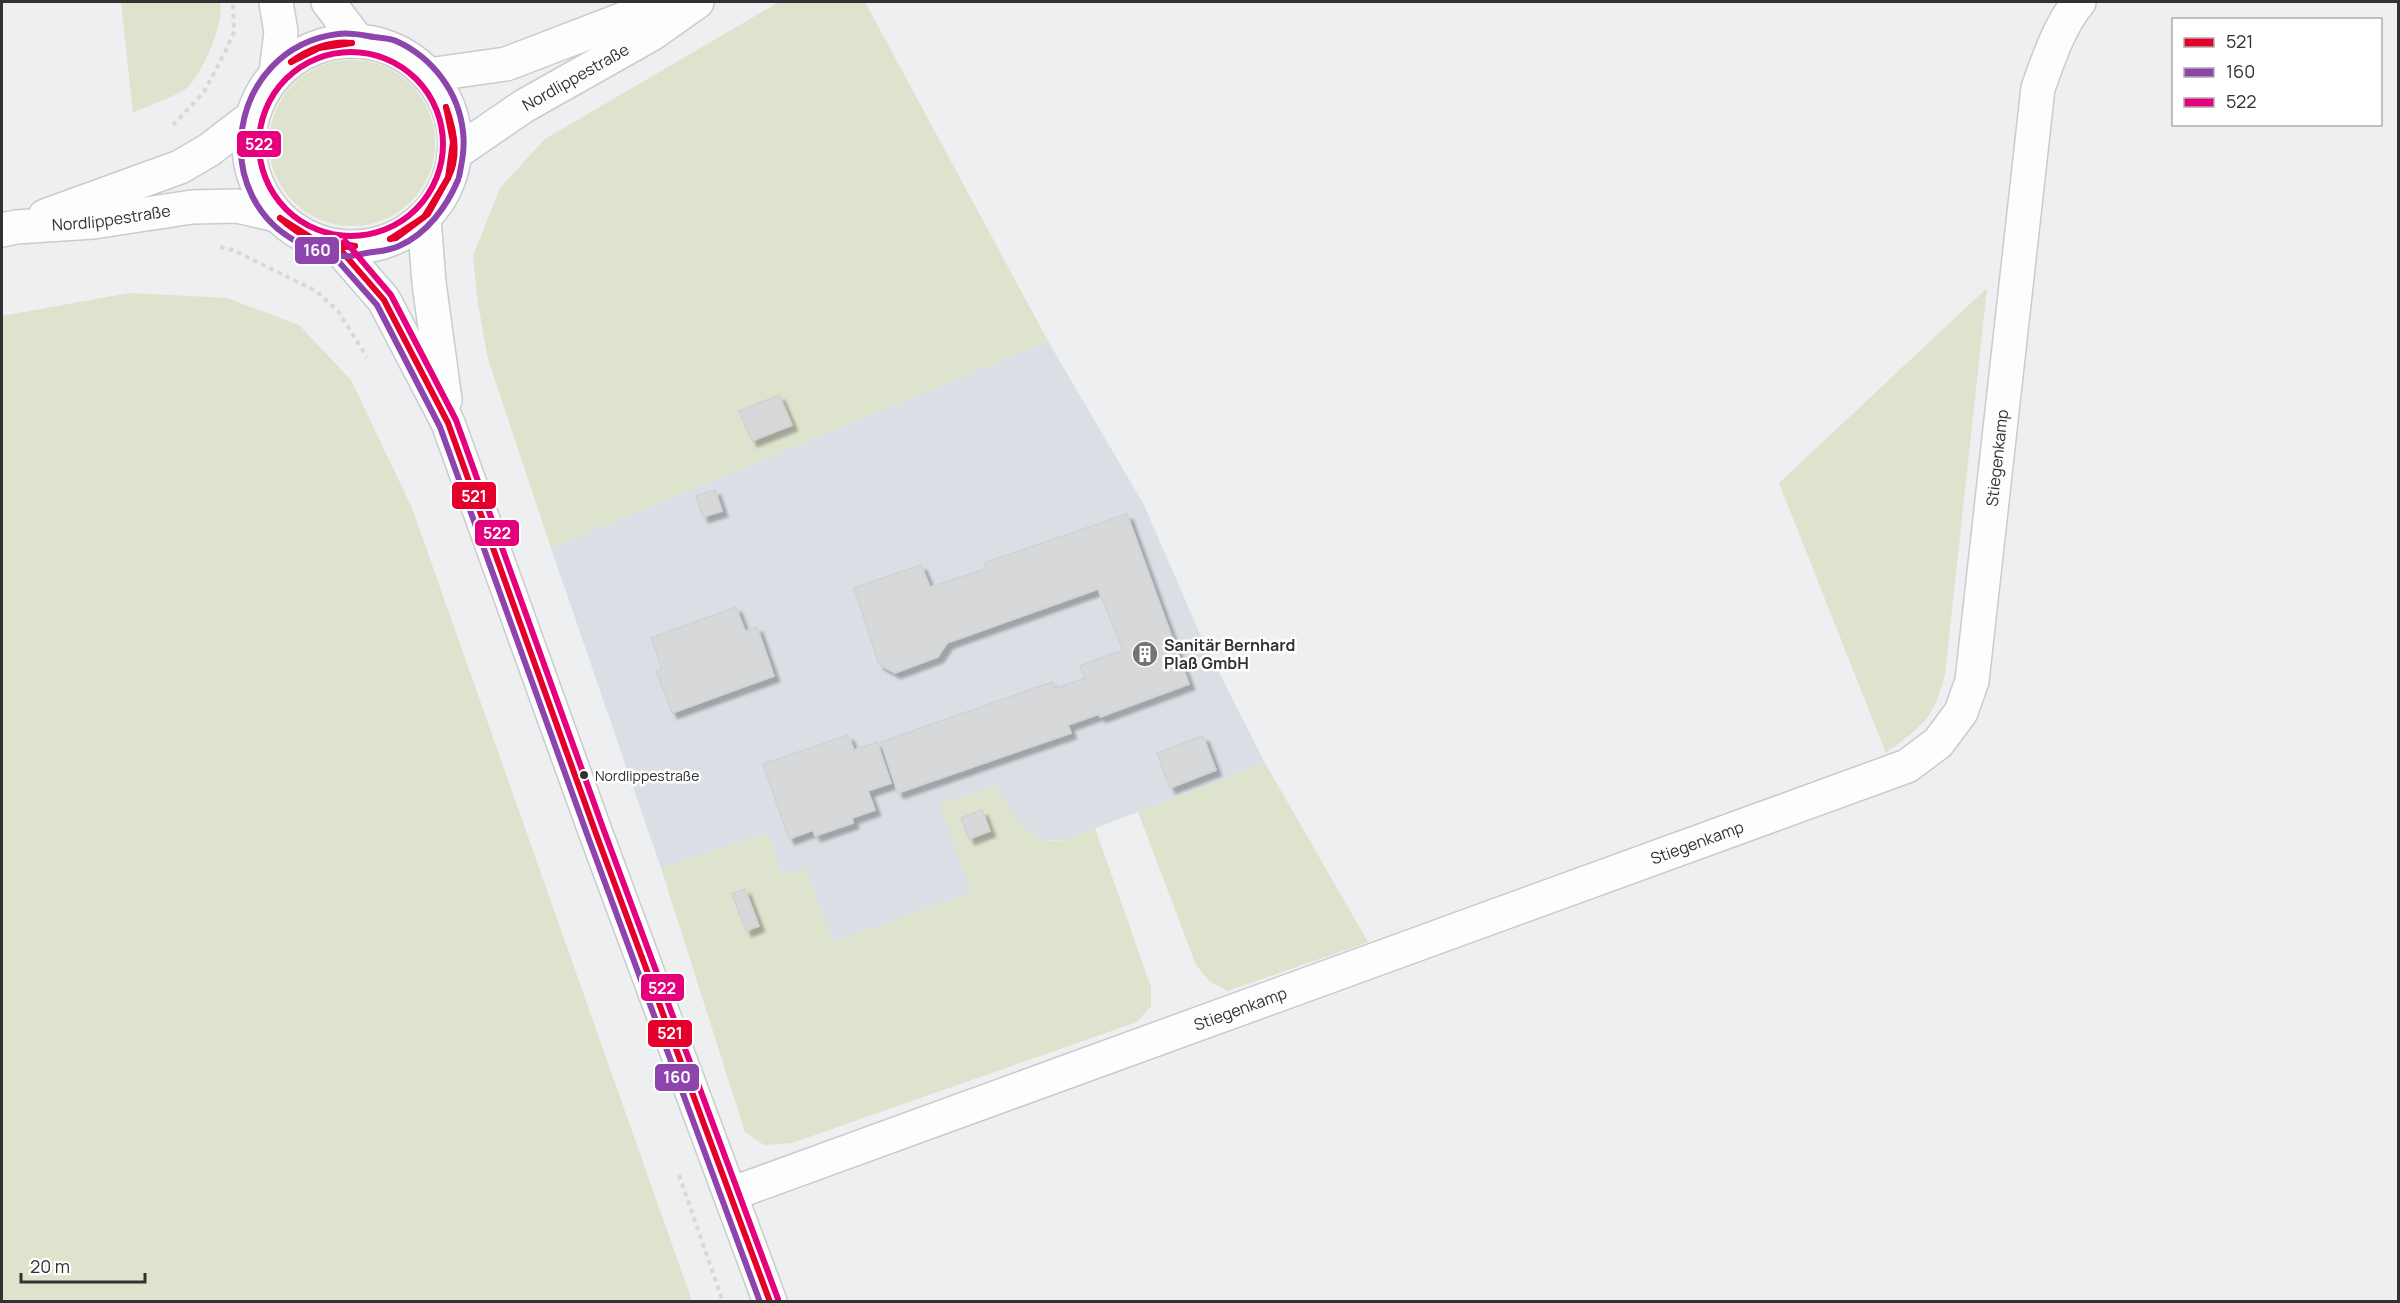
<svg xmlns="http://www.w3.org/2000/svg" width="2400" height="1303" viewBox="0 0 2400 1303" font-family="Manrope,sans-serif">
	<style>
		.built { fill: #d9dfe4 }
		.green { fill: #dde3cc }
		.building { fill: #d7d8d9; stroke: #d0d2d3; stroke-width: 1.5; filter: url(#shadow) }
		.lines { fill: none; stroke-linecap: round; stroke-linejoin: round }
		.street-casing { stroke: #cacbcd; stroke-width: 36 }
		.primary-casing { stroke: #cacbcd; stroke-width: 36 }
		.path { stroke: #d8d8d8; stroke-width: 4; stroke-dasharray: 4.5 4.5; stroke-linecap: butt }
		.street { stroke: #fcfdfd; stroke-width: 33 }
		.primary { stroke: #fcfdfd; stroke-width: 33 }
		.bus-1-casing { stroke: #fff; stroke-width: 10 }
		.bus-2-casing { stroke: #fff; stroke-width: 10 }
		.bus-3-casing { stroke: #fff; stroke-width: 10 }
		.bus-1 { stroke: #e4002b; stroke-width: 6 }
		.bus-2 { stroke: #8e44ad; stroke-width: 6 }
		.bus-3 { stroke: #e5007d; stroke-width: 6 }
		.bus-dot { fill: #313233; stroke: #fff; stroke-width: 2 }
		.labels { text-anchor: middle; stroke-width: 5; stroke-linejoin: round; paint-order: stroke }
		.bus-label { font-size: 14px; fill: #313233; stroke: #fff; text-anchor: start }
		.street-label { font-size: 16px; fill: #313233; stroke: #fff }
		.poi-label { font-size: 16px; font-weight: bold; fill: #313233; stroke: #fff; text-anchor: start }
		.line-badge { stroke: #fff; stroke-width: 2 }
		.badge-label { font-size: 16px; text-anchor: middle; font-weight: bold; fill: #fff }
	</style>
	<defs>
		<filter id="shadow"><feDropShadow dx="5.5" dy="5.5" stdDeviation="1.5" flood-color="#0004"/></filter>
	</defs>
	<rect width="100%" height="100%" fill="#edeff1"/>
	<path class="built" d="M1048 341 1144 505 1203 641 1265 763 1065 840H1046L1033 835 1015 819 996 786 941 803 971 893 833 942 806 869 782 875 768 833 661 868 551 548Z"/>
	<g class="green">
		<path d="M121 2H220C225 22 203 72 188 87 180 95 144 107 133 113Z"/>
		<path d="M779 2H865L1048 341 551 548 488 359 478 304 473 256 500 188 545 139Z"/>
		<circle cx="352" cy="143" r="83"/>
		<path d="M1987 288 1945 674C1933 720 1923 725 1886 753L1779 483Z"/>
		<path d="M129 293 227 298 299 325 351 380 412 508 692 1301H2V316Z"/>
		<path d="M1265 763 1368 942 1228 991 1209 981 1196 965 1138 812Z"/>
		<path d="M996 786C1011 812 1028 846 1064 840 1074 838 1085 832 1095 828L1151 987V1006L1137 1022 792 1143 764 1145 745 1132 661 868 768 833 782 875 806 868 833 942 971 893 940 803Z"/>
	</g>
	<g class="building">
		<path d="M779 395 792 425 752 441 739 411Z"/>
		<path d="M715 490 722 511 703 517 696 496Z"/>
		<path d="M1127 514 1189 684 1100 717 1099 714 1068 725 1071 733 898 793 881 742 1052 682 1055 689 1085 678 1080 666 1123 650 1098 589 947 643 938 657 895 673 879 664 854 588 921 565 930 587 985 569 984 563Z"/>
		<path d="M736 607 745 631 757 627 774 676 672 713 656 671 662 669 651 638Z"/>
		<path d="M848 735 854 750 877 742 891 783 868 791 875 810 852 818 853 823 815 836 813 830 789 839 763 764Z"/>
		<path d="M1203 736 1216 770 1170 788 1157 753Z"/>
		<path d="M982 810 990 831 969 839 961 818Z"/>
		<path d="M745 889 759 926 746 931 732 894Z"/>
	</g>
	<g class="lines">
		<g class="street-casing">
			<g id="street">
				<path id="s1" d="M731 1194 1907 766 1938 743 1961 712 1972 681 2038 88C2049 58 2059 26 2079 2"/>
			</g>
		</g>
		<g class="primary-casing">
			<g id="primary">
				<path d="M276 2 281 32 276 73"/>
				<path d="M328 2 358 41"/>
				<circle cx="352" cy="144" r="103"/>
				<path d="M428 75 506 64 668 2"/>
				<path id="s2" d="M454 154 524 106 650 35 697 2"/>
				<path d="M45 216 180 167 209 150 252 117"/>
				<path d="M424 218 429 283 445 400"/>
				<path id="s3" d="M2 230 16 227 93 222 192 207 237 206 276 215"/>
				<path d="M338 247 384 300 448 423 595 831 770 1302"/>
			</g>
		</g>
		<g class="path">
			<path d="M173 125 204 92 226 50 234 32 233 2"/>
			<path d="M220 247 233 250 316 291 338 311 367 357"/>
			<path d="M679 1175 723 1302"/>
		</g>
		<use href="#street" class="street"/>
		<use href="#primary" class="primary"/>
		<g class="bus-1-casing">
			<g id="bus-1">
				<path d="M291 62C307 50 331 40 352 43"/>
				<path d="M291 62 319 48 352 43"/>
				<path d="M446 107C454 129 460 156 448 178"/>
				<path d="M446 107 453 142 448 178"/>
				<path d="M280 218 312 238 355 246"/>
				<path d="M280 218C299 236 329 251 355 246"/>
				<path d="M390 239 424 217 448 178"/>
				<path d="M390 239 396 238 428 214 448 178"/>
				<path d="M338 247 384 300 448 423 595 831 770 1302"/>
			</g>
		</g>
		<g class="bus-2-casing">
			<g id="bus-2">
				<path d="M458 180C447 206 427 234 399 246 391 250 381 251 373 252 365 253 358 255 350 256 336 257 320 252 306 246 204 202 227 48 338 34 350 32 362 35 374 37 381 38 390 38 396 41 432 57 459 92 463 132 465 147 462 162 459 177"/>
				<path d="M331 253 377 305 440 427 587 834 760 1302"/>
			</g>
		</g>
		<g class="bus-3-casing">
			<g id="bus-3">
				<circle cx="351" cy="144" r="92"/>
				<path d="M345 241 391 295 456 420 603 828 778 1299"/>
			</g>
		</g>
		<use href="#bus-1" class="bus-1"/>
		<use href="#bus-2" class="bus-2"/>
		<use href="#bus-3" class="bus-3"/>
	</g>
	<defs>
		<g id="building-disc" transform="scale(1.35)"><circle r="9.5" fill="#737476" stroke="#fff"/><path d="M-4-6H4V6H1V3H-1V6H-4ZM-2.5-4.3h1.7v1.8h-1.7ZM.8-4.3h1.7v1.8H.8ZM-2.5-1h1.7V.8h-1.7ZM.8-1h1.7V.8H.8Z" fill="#fff"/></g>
	</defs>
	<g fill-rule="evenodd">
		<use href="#building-disc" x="1145" y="654"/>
	</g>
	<circle class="bus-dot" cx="584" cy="775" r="5"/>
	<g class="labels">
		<g class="bus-label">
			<text x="595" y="781">Nordlippestraße</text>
		</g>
		<g class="street-label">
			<text dy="6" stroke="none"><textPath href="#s2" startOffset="144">Nordlippestraße</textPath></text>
			<text dy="6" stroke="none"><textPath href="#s3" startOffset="110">Nordlippestraße</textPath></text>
			<text dy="6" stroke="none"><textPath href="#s1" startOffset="1586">Stiegenkamp</textPath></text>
			<text dy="6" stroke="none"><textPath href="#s1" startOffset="1028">Stiegenkamp</textPath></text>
			<text dy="6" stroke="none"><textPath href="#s1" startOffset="542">Stiegenkamp</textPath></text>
		</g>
		<g class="poi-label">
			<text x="1164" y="651">Sanitär Bernhard<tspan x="1164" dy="18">Plaß GmbH</tspan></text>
		</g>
	</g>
	<g class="line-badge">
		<rect x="236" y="130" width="46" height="28" rx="6" fill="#e5007d"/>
		<rect x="294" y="236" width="46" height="29" rx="6" fill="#8e44ad"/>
		<rect x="451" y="481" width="46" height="29" rx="6" fill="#e4002b"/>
		<rect x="474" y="519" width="46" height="28" rx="6" fill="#e5007d"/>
		<rect x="640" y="973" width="45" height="29" rx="6" fill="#e5007d"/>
		<rect x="647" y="1019" width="46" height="29" rx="6" fill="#e4002b"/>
		<rect x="654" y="1063" width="46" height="29" rx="6" fill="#8e44ad"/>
	</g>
	<g class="badge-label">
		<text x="259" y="150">522</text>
		<text x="317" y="256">160</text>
		<text x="474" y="502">521</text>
		<text x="497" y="539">522</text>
		<text x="662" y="994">522</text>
		<text x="670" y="1039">521</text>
		<text x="677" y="1083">160</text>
	</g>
	<rect width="2400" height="1303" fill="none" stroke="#313233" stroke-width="6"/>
	<rect x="2172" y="18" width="210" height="108" fill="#ffffff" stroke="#adadad" stroke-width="1.5"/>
	<rect x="2184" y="38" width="30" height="9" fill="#e4002b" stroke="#adadad" stroke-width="1.5"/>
	<text x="2226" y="48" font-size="18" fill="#313233">521</text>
	<rect x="2184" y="68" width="30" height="9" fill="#8e44ad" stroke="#adadad" stroke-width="1.5"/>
	<text x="2226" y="78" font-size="18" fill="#313233">160</text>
	<rect x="2184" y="98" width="30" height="9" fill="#e5007d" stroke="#adadad" stroke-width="1.5"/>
	<text x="2226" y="108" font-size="18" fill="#313233">522</text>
	<path d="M21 1273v9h124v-9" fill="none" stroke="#313233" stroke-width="3"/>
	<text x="30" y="1273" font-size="18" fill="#313233" stroke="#ffffff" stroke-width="4.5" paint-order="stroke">20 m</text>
</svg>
